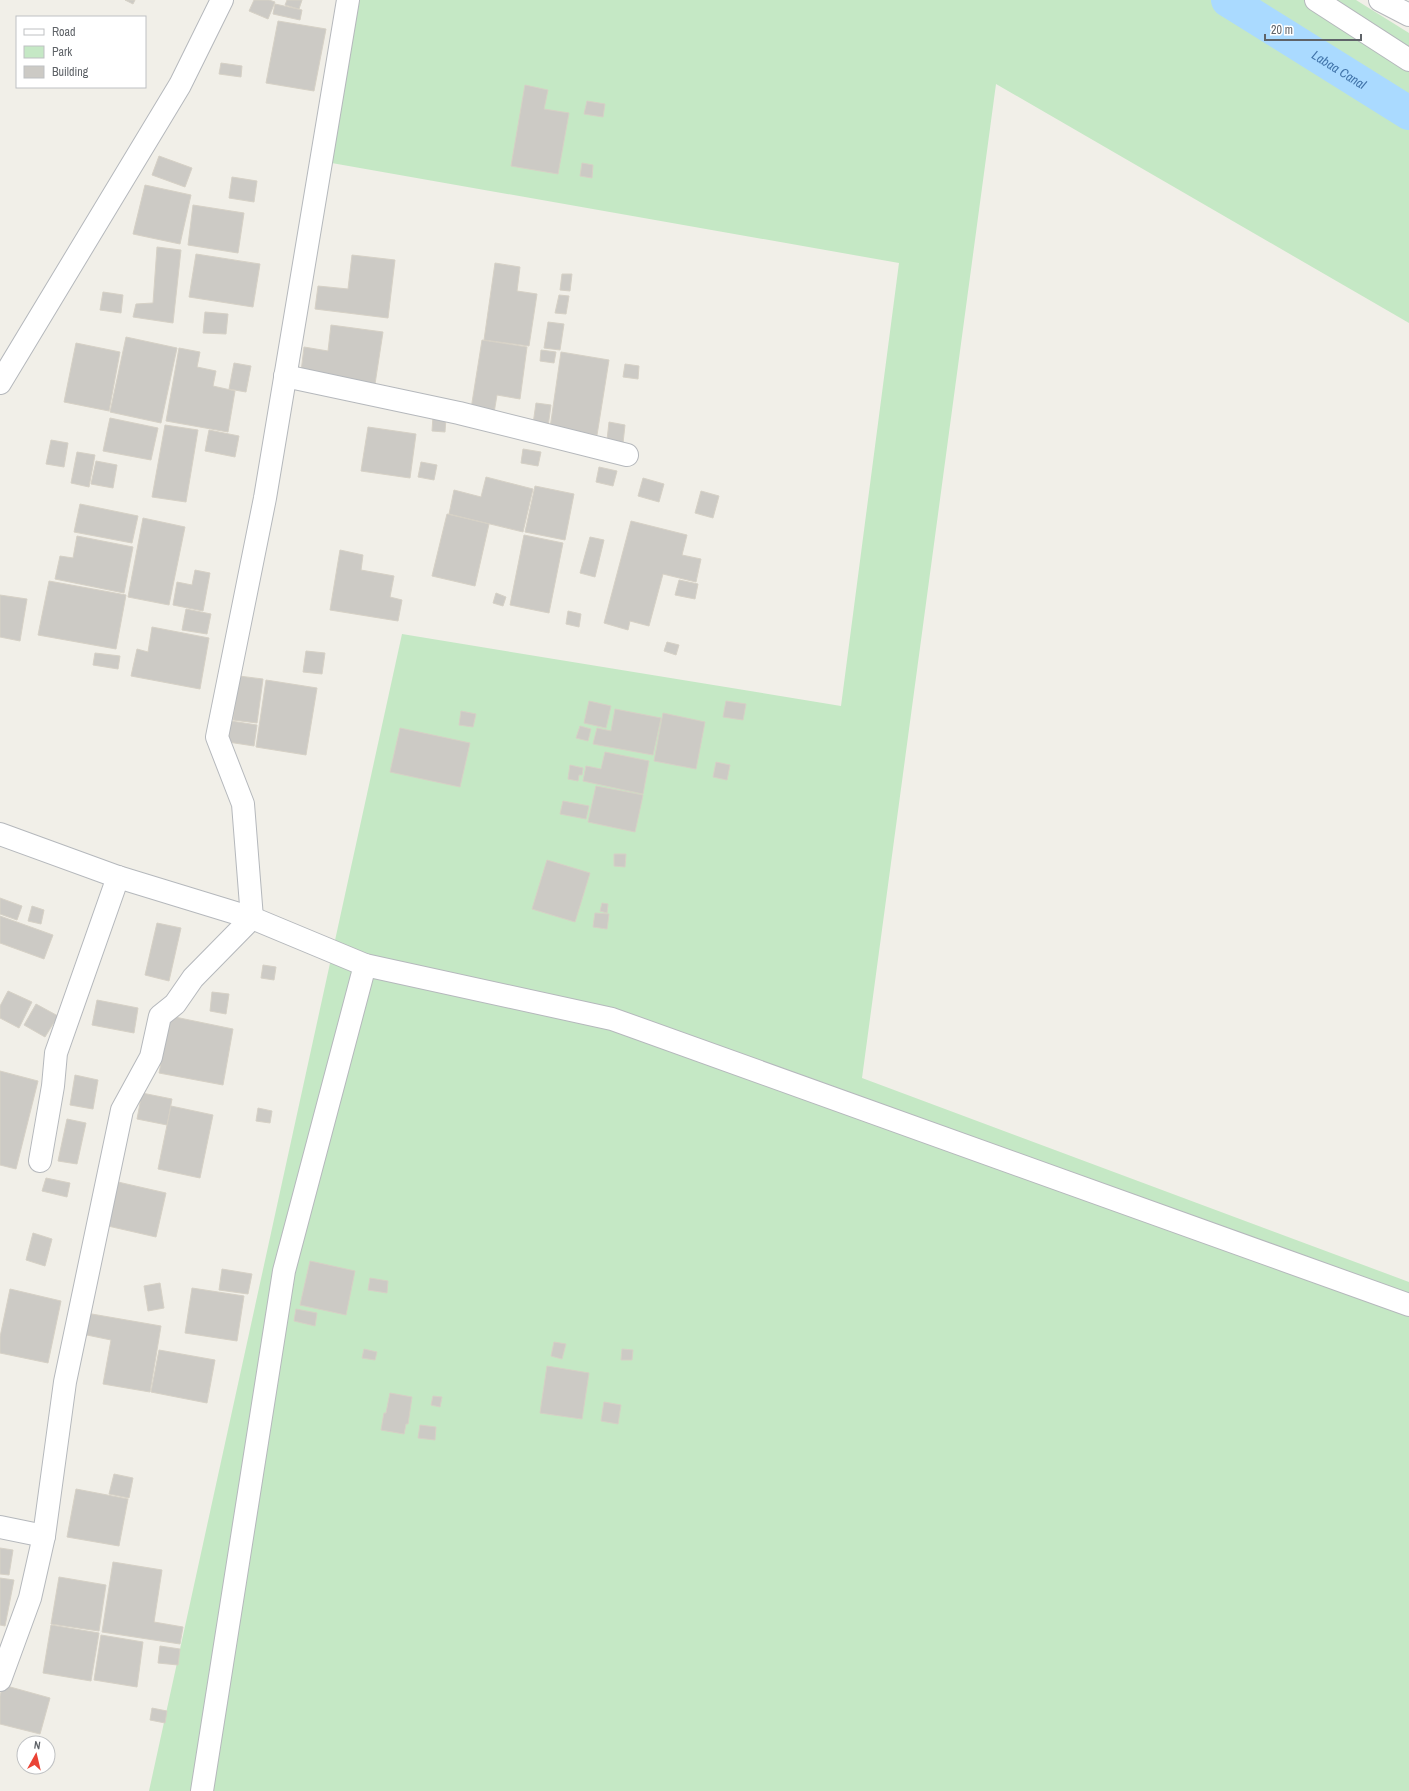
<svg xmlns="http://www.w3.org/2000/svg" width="1409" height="1791" viewBox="0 0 1409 1791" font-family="'Archivo Narrow',sans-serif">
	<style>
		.green { fill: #c5e8c5 }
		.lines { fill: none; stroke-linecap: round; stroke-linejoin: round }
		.canal { stroke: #aadaff; stroke-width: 34 }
		.building { fill: #cccac5; stroke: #d6d1c6 }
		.street-casing { stroke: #b5b8bc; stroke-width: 24 }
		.street { stroke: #fff; stroke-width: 22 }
		.labels { text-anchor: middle; stroke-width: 3.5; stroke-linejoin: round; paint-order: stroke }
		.water-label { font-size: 13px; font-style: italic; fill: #4174aa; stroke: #fff }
	</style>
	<rect width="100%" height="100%" fill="#f1efe8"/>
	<path class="green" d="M353 0H1356L1409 33V323L996 84 862 1078 1409 1282V1791H149L402 634 841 706 899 263 326 162Z"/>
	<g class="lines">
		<path class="canal" id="s1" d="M1228 0 1409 113"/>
	</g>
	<g class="building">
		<path d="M125 0H135L133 4Z"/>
		<path d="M254 0H269L275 2 268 19 249 11Z"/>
		<path d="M287 0H302L299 9 285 5Z"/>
		<path d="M275 4 302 10 300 20 273 14Z"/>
		<path d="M278 21 326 29 314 91 266 83Z"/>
		<path d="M221 63 242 66 241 77 219 74Z"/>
		<path d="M525 85 548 90 544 109 569 113 558 174 511 166Z"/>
		<path d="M587 101 605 104 603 117 584 114Z"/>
		<path d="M159 156 192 168 185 187 152 175Z"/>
		<path d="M582 163 593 165 592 178 580 176Z"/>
		<path d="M232 177 257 181 254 202 229 198Z"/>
		<path d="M145 185 191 195 180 244 133 234Z"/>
		<path d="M193 205 244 213 238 253 188 245Z"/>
		<path d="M157 247 181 250 173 323 133 317 136 304 153 303Z"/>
		<path d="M196 254 260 264 253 307 189 297Z"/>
		<path d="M352 255 395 260 388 318 315 309 318 286 348 289Z"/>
		<path d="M495 263 520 267 517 291 537 294 529 346 484 340Z"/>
		<path d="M562 274H572L570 291 560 290Z"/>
		<path d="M103 292 123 295 121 313 100 310Z"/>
		<path d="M559 295 569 296 566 314 555 313Z"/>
		<path d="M205 312 228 314 226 334 203 333Z"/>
		<path d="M548 322 564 324 560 350 544 348Z"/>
		<path d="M331 325 383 332 375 384 301 372 304 347 328 351Z"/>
		<path d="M126 337 177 348 161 423 110 412Z"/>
		<path d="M482 340 527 347 520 399 497 395 494 413 471 409Z"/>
		<path d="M76 343 120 352 109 411 64 402Z"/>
		<path d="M179 348 200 352 197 367 216 371 213 386 235 391 228 432 166 421Z"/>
		<path d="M541 350 556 352 554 363 540 361Z"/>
		<path d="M561 352 609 360 597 435 550 428Z"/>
		<path d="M234 363 251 366 246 392 229 389Z"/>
		<path d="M625 364 639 366 638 379 623 377Z"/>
		<path d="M536 403 551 405 548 427 533 424Z"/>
		<path d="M433 416 446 418 445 432 432 431Z"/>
		<path d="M110 418 158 428 151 460 103 451Z"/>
		<path d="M609 422 625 425 623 443 607 440Z"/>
		<path d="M165 425 198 430 186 502 152 497Z"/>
		<path d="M368 427 416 434 410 478 361 471Z"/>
		<path d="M209 430 239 436 235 457 205 451Z"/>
		<path d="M51 440 68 443 64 467 46 464Z"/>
		<path d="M523 449 541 452 538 466 521 463Z"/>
		<path d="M77 452 95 455 89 487 71 483Z"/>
		<path d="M96 461 117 465 113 488 91 484Z"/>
		<path d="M421 462 437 465 434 480 418 477Z"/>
		<path d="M599 467 617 471 613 486 596 482Z"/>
		<path d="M486 477 533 489 523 532 449 514 454 490 481 497Z"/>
		<path d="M643 478 664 484 659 502 638 496Z"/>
		<path d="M535 486 574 494 565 540 525 532Z"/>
		<path d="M701 491 719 496 713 518 695 513Z"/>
		<path d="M80 504 138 516 132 543 74 532Z"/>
		<path d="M447 514 489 524 475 586 432 576Z"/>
		<path d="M143 518 185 527 169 605 128 597Z"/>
		<path d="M631 521 687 535 682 555 701 559 696 582 663 574 649 626 630 621 628 630 604 623Z"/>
		<path d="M524 535 563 543 549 613 510 605Z"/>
		<path d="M77 536 133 547 124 593 55 579 60 556 73 558Z"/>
		<path d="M590 537 604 540 595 577 580 573Z"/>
		<path d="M340 550 363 555 361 570 394 576 390 597 402 600 398 621 330 610Z"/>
		<path d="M195 570 210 573 203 611 173 605 177 582 192 585Z"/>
		<path d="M679 580 698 584 695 599 675 595Z"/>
		<path d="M49 581 126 595 116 649 38 635Z"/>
		<path d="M496 593 506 597 503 606 493 603Z"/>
		<path d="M0 595 27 599 20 641 0 637Z"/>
		<path d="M186 609 211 614 207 634 182 630Z"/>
		<path d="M568 611 581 614 579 627 566 624Z"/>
		<path d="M152 627 209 638 200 689 131 676 137 649 148 652Z"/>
		<path d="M667 642 679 645 676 655 664 651Z"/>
		<path d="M306 651 325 653 322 674 303 672Z"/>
		<path d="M95 653 120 656 118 669 93 665Z"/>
		<path d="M239 676 263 679 257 723 233 720Z"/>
		<path d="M266 680 317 688 306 755 256 747Z"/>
		<path d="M589 701 611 706 606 728 584 723Z"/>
		<path d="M726 701 746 704 743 720 723 717Z"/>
		<path d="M615 709 661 718 653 755 593 744 597 728 611 731Z"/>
		<path d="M461 711 476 714 473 727 459 725Z"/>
		<path d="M663 713 705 722 696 769 654 761Z"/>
		<path d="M231 721 257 725 254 746 228 742Z"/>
		<path d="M580 726 591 729 588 741 576 738Z"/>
		<path d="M400 728 470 743 460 787 390 772Z"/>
		<path d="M605 752 649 761 643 794 583 781 586 766 601 769Z"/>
		<path d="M716 762 730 765 727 780 713 777Z"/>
		<path d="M570 765 583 768 582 775H579L578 781 568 779Z"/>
		<path d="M596 786 643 795 635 832 588 822Z"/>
		<path d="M563 801 589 806 586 819 560 814Z"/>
		<path d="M614 854H626L625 867 614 866Z"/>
		<path d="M547 860 590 873 575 922 532 909Z"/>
		<path d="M0 898 22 906 17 920 0 914Z"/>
		<path d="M602 903 608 904 607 913 600 911Z"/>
		<path d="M32 906 44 910 41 924 28 921Z"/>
		<path d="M595 913 609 914 607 929 593 927Z"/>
		<path d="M0 916 53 935 44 959 0 943Z"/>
		<path d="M157 923 181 928 169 981 145 975Z"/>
		<path d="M263 965 276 967 274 980 261 978Z"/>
		<path d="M8 991 32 1002 19 1028 0 1018V1006Z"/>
		<path d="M212 992 229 994 226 1014 210 1011Z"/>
		<path d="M97 1000 138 1008 134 1033 92 1025Z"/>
		<path d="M36 1004 58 1016 45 1037 24 1025Z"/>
		<path d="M170 1016 233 1029 223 1085 159 1073Z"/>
		<path d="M0 1071 38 1081 16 1169 0 1165Z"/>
		<path d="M75 1075 98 1080 93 1109 70 1105Z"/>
		<path d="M142 1093 172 1099 167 1125 137 1119Z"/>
		<path d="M171 1106 213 1115 200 1178 158 1169Z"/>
		<path d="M258 1108 272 1111 270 1123 256 1121Z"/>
		<path d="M67 1119 86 1123 77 1164 58 1161Z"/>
		<path d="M46 1178 70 1183 67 1197 42 1191Z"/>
		<path d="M118 1182 166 1193 156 1237 108 1226Z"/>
		<path d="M33 1233 52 1239 45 1266 26 1260Z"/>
		<path d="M310 1261 355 1271 346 1315 300 1305Z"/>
		<path d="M222 1269 252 1274 248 1294 219 1290Z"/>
		<path d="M370 1278 388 1281 387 1293 368 1290Z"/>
		<path d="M160 1283 164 1308 148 1311 144 1286Z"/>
		<path d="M192 1288 244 1296 237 1341 185 1333Z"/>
		<path d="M10 1289 61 1301 48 1363 0 1353V1337Z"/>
		<path d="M296 1309 317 1313 315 1326 294 1321Z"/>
		<path d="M86 1313 161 1326 150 1392 103 1384 111 1340 82 1334Z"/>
		<path d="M554 1342 566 1344 562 1359 551 1356Z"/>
		<path d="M364 1349 377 1352 375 1360 362 1358Z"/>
		<path d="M622 1349 633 1350 632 1360H621Z"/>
		<path d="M159 1350 215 1360 207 1403 151 1392Z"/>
		<path d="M547 1366 589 1373 582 1419 540 1413Z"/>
		<path d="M390 1393 412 1397 408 1424H406L404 1434 381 1430 384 1413H386Z"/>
		<path d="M433 1396 442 1397 440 1407 431 1405Z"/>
		<path d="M604 1402 621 1405 618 1424 601 1421Z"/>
		<path d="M420 1425 436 1427 435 1440 418 1438Z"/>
		<path d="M114 1474 133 1478 129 1498 109 1494Z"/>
		<path d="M76 1489 128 1499 119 1546 67 1537Z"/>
		<path d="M0 1548 13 1550 9 1575 0 1574Z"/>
		<path d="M113 1562 162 1570 154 1622 183 1627 180 1644 102 1632Z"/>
		<path d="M59 1577 106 1585 99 1631 51 1624Z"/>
		<path d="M0 1578 14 1580 5 1626 0 1625Z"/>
		<path d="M51 1625 99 1633 91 1681 43 1673Z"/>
		<path d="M101 1635 143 1642 137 1687 94 1680Z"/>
		<path d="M160 1646 180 1649 178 1665 158 1663Z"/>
		<path d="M3 1685 50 1698 40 1734 0 1724V1696Z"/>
		<path d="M152 1708 167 1711 165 1723 150 1720Z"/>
	</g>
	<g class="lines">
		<g class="street-casing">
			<g id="street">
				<path d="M1316 0 1409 60"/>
				<path d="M1380 0 1409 15"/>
				<path d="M285 376 459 413 627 455"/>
				<path d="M0 383 180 85 222 0"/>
				<path d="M0 834 118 877 252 918 365 965 612 1019 1409 1305"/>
				<path d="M40 1161 53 1086 56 1053 118 877"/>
				<path d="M0 1527 44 1536"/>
				<path d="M0 1680 30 1598 44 1536 65 1382 122 1110 151 1057 160 1016 175 1004 193 978 252 918 243 804 217 737 265 498 348 0"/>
				<path d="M202 1791 284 1271 365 965"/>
			</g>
		</g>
		<use href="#street" class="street"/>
	</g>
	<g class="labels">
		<g class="water-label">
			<text dy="5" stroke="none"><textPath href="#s1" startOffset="131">Labaa Canal</textPath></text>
		</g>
	</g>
	<rect x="16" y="16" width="130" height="72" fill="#ffffff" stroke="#bfc1c3"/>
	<rect x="24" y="29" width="20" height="6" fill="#ffffff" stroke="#bfc1c3"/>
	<text x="52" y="36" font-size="12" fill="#5f6368">Road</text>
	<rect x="24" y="46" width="20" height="12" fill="#c5e8c5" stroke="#bfc1c3"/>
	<text x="52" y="56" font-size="12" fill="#5f6368">Park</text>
	<rect x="24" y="66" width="20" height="12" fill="#cccac5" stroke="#bfc1c3"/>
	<text x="52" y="76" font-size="12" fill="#5f6368">Building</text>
	<g transform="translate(36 1755) rotate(8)"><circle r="19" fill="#ffffff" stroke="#bfc1c3"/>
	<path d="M0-3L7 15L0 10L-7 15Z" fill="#ea4335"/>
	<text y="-6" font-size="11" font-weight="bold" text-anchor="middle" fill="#5f6368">N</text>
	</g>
	<path d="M1265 34v6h96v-6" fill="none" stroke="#5f6368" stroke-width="2"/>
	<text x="1271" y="34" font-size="12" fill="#5f6368" stroke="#ffffff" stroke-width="3" paint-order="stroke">20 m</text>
</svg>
